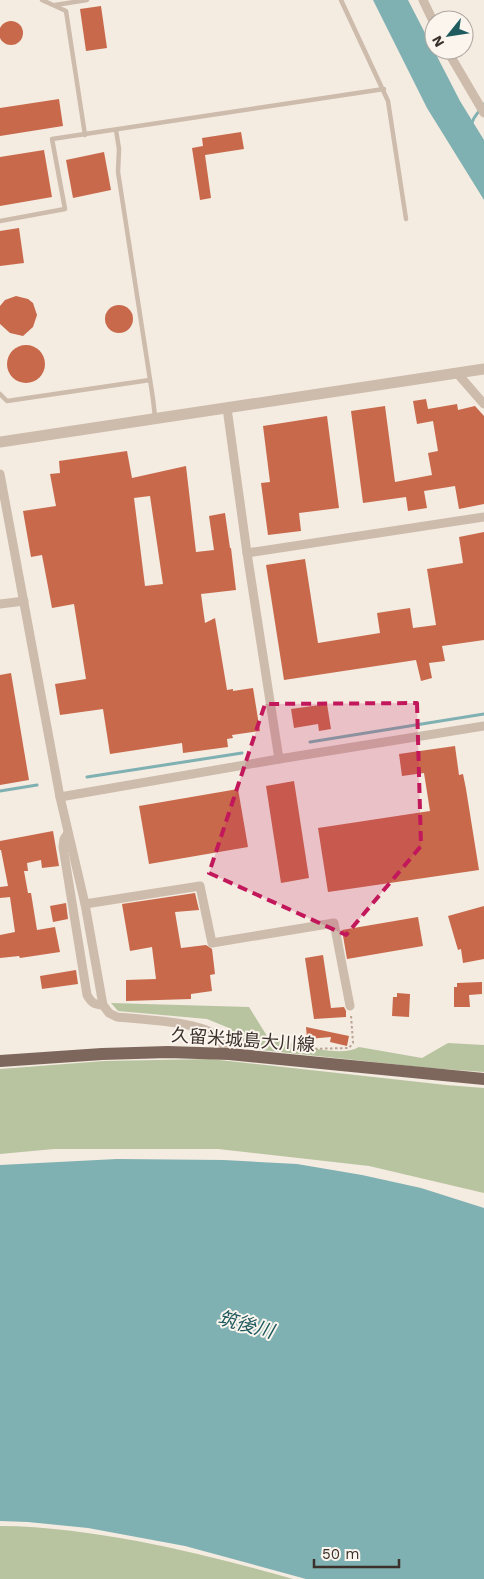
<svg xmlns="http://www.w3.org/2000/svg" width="484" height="1579" viewBox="0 0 484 1579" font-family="'Work Sans','Noto Sans JP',sans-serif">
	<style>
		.green { fill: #b8c4a0 }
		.water { fill: #7fb0b2 }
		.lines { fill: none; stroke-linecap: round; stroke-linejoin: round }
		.stream { stroke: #7fb0b2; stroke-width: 3 }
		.building { fill: #c8694b; fill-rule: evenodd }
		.path { stroke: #b9a596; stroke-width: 2; stroke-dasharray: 2.5 2.5; stroke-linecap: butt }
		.service { stroke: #cdbbac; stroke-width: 4.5 }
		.minor { stroke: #cdbbac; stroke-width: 9 }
		.tertiary { stroke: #cdbbac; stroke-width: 11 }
		.primary { stroke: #7d675c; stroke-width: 12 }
		.marked { fill: #c2185b; fill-opacity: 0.2; stroke: #c2185b; stroke-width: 4; stroke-dasharray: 10 6; stroke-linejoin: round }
		.labels { text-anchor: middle; stroke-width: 4; stroke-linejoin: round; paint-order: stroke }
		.street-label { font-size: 18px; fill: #3b302b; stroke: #fbf5ee }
		.water-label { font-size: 19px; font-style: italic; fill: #1f5a5e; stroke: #fbf5ee }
	</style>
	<rect width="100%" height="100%" fill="#f4ebe1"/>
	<g class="green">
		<path d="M111 1003 249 1007 267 1036C290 1042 338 1059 359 1047L422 1058 448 1043 484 1045V1072L429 1068 252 1049 229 1028 207 1019 118 1011Z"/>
		<path d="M210 1059 446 1085 484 1088V1193L369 1166 218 1149H54L0 1154V1069L104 1061Z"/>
		<path d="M0 1526C46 1526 91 1533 137 1541 189 1551 241 1564 293 1579H0Z"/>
	</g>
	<g class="water">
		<path d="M373 0H408L460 101 484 140V200L427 108Z"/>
		<path d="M117 1159 224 1160 297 1164 362 1175 421 1188 484 1208V1579H306L185 1546 88 1528 28 1522 0 1521V1165Z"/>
	</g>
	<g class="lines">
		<g class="stream">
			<path d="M471 125 474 118 484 104"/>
			<path d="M310 742 484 714"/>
			<path d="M87 777 242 753"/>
			<path d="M0 791 37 785"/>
		</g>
	</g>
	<g class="building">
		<path d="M101 6 107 48 86 51 80 9Z"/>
		<circle cx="11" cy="33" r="12"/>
		<path d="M59 99 63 126 0 136V108Z"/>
		<path d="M241 132 244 149 205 155 211 198 200 200 192 148 203 146 202 138Z"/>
		<path d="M44 150 52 197 0 206V157Z"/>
		<path d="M104 152 111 190 73 198 66 160Z"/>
		<path d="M19 228 24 263 0 266V231Z"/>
		<path d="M16 296 28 299 33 303 37 315 33 327 23 336 10 333 0 324V306L5 300Z"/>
		<circle cx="119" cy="319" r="14"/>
		<circle cx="26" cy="364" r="19"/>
		<path d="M426 399 428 409 457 404 458 410 475 406 484 416V504L459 509 455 486 424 491 427 508 408 511 406 497 363 503 351 411 385 406 395 482 432 475 428 453 438 451 433 421 417 424 413 401Z"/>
		<path d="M327 416 339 508 299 513 301 531 268 535 261 483 270 482 263 426Z"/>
		<path d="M127 451 132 478 186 466 196 552 214 550 209 516 225 513 230 548H231L236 590 201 594 205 623 215 618 227 690 233 689V691L253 688 260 731 232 735 233 738 227 739 228 747 183 753 182 743 110 754 103 709 60 715 55 684 86 679 74 604 52 608 42 555 31 557 23 511 56 506 50 474 60 473 59 461ZM150 496 163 584 145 586 134 498Z"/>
		<path d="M484 532V640L442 646 445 661 429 663 432 678 421 681 416 660 284 680 266 565 305 559 318 643 380 633 377 613 410 608 413 628 436 625 427 569 463 563 459 537Z"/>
		<path d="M11 673 29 780 0 785V675Z"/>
		<path d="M327 704 331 729 319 731 318 724 294 728 291 709Z"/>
		<path d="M455 746 459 775 463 774 466 789 479 870 328 892 318 828 430 811 424 773 402 776 399 754Z"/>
		<path d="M294 781 309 878 281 883 266 786Z"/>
		<path d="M238 789 248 847 149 864 139 806Z"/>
		<path d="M53 831 59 866 42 868 41 860 27 863 28 871H24L28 893H31L37 930 55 927 60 952 20 958 19 956 0 958V935L15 932 10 897 0 898V887L8 886 1 850H0V841Z"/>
		<path d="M195 893 199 910 175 912 181 948 206 945 212 949 215 974 210 975 212 991 191 994V999L126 1001V980L156 979 152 947 130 951 122 904Z"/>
		<path d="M66 903 68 919 53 922 50 906Z"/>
		<path d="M484 906V959L463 963 461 949 458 950 448 916Z"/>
		<path d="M418 917 423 946 347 959 342 930Z"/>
		<path d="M323 955 331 1008 344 1007 346 1011V1017L314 1019 305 958Z"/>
		<path d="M76 970 78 984 42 989 40 976Z"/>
		<path d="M482 982V994L469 995 470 1007H454V987H457V983Z"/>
		<path d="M397 993 410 994 409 1017 392 1016 393 997H397Z"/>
		<path d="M306 1027 349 1036 347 1046 330 1042 331 1037 307 1039Z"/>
	</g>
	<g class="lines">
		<path class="path" d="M310 1049 349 1048 353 1043 351 1015"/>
		<g class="service">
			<path d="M42 0 66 11 85 135"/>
			<path d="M341 0 388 101 406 219"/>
			<path d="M55 5 87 0"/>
			<path d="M116 130 119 149 118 172 153 399 155 417"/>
			<path d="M0 221 65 209 52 139 384 89"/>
			<path d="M0 394 7 401 150 380"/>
		</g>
		<g class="minor">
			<path d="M423 0 434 23"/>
			<path d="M447 50 484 113"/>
			<path d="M457 373 484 404"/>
			<path d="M227 408 247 553 279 759"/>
			<path d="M0 474 60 797 85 904 103 1005 109 1013 117 1017C140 1019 194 1022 212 1033 220 1038 224 1046 229 1054"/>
			<path d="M247 553 484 517"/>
			<path d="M0 604 24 601"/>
			<path d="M60 797 279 759 484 726"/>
			<path d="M68 833 64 839 63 847 87 995C91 1002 94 1005 103 1005"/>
			<path d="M85 904 200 886 212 943 334 923 350 1006"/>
		</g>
		<path class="tertiary" d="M0 442 484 369"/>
		<path class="primary" d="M0 1061 102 1054 168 1052 229 1054 484 1079"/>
	</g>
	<path class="marked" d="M417 703 421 846 346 935 209 873 265 704Z"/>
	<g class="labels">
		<g class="street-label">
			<text transform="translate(243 1040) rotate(4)" y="6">久留米城島大川線</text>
		</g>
		<g class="water-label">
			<text transform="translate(246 1324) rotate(15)" y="7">筑後川</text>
		</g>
	</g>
	<g transform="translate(449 35) rotate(240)"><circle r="24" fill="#fbf5ee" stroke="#aea6a0"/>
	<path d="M0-4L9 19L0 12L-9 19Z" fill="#1f5a5e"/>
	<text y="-8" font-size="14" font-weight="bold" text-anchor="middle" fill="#3b302b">N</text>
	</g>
	<path d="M314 1559v8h85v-8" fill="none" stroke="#3b302b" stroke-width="2.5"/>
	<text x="322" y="1559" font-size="15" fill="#3b302b" stroke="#fbf5ee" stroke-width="4" paint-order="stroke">50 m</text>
</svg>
